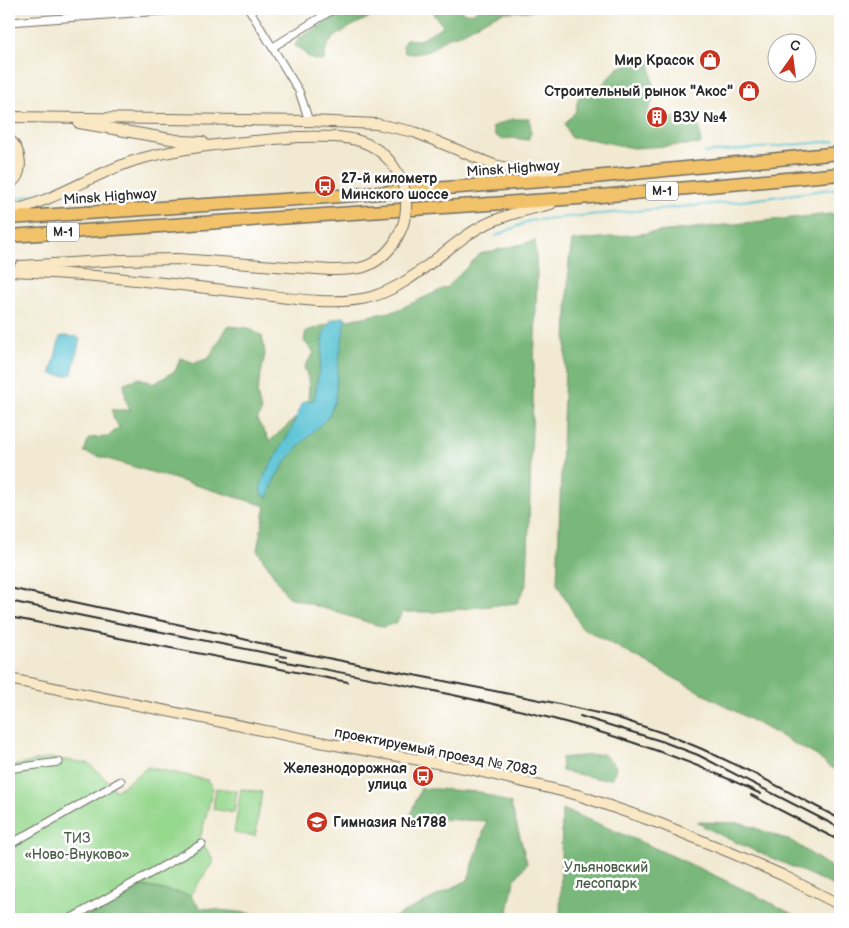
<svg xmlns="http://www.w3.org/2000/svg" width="849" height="928" viewBox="0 0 849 928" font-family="'Balsamiq Sans',sans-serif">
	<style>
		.green { fill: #97d88f; stroke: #61825d }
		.forest { fill: #79b87a; stroke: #527252 }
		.water { fill: #58c2d4; stroke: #427680 }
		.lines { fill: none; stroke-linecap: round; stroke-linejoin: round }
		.stream { stroke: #58c2d4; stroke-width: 2 }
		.street-casing { stroke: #706e65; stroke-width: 9 }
		.secondary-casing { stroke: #706e65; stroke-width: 12 }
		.highway-casing { stroke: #706e65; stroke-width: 15 }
		.street { stroke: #fff; stroke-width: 7 }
		.secondary { stroke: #fae7c3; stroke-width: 10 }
		.highway { stroke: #f2c26a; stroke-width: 12 }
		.rail { stroke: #2b2b2b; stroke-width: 2 }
		.secondary-bridge-casing { stroke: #706e65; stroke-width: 12; stroke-linecap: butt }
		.secondary-bridge { stroke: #fae7c3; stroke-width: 10 }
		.labels { text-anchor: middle; stroke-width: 5; stroke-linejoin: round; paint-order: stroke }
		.shield { fill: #fff; stroke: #6b6b6b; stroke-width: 1 }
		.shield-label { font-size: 12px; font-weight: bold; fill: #2b2b2b }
		.poi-label { font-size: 14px; font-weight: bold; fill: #2b2b2b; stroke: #fff; text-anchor: end }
		.street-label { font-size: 14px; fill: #2b2b2b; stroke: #fff }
		.park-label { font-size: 14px; fill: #4b5f49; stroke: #fff }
	</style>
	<rect width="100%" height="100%" fill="#fff"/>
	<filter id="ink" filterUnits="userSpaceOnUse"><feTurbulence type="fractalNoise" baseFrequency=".02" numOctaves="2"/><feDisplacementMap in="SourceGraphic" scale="10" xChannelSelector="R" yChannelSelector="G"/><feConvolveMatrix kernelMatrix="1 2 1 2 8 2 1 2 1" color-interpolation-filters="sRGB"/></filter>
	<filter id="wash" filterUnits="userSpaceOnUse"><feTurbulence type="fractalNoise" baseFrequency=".0096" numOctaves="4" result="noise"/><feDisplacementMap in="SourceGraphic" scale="20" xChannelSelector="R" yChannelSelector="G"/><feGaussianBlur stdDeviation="1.12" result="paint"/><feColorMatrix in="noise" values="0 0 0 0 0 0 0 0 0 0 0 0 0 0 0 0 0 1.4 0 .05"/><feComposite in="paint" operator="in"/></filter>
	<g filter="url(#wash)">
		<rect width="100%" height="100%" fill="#f1e9d1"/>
		<g class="green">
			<path d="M49 758 88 763 107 780 116 791 148 767 207 780 213 788 200 839 214 861 190 895 143 886 81 919H9V767Z"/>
			<path d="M216 788 237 791 234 813 213 809Z"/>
			<path d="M241 789 262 792 255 836 234 833Z"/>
		</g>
		<g class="forest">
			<path d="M348 9H385C370 19 332 31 326 49 325 52 325 57 324 61 306 61 308 53 295 46L298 39Z"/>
			<path d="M435 9H458C464 14 473 16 478 9H537L533 11 504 12 491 17 460 34 446 38 429 51 415 54 405 53 403 46 406 39 419 40 443 26 434 15Z"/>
			<path d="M650 58 654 98 647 114 657 129 676 116H698L701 144 633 148 590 139 571 138 565 124 576 111 578 98 596 91 618 68Z"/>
			<path d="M512 119H530L531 133 528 140 513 138 501 139 495 135 492 127Z"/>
			<path d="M840 213V772L827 765 817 756 581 627 557 583 569 261 572 241Z"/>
			<path d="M535 241 537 275 527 583 517 603 433 612H403L396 623 383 627 288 597 257 550 266 506 84 452 89 438 108 437 119 427 114 419 112 410H130L126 400 124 383 140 378 154 384 176 370 180 358 195 363 209 358 228 326 248 328 262 336 265 354 257 393 261 412 257 420 270 441 308 407 309 381 304 367 314 353 304 341 306 331 332 323 395 311 447 287 480 254Z"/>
			<path d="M603 754 616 766 613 778 601 779 562 771 561 758Z"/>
			<path d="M421 788 480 792 511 804 527 863 514 881 508 911 517 919H391L468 880 487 821 409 818Z"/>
			<path d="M562 809C644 842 724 878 802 919H560Z"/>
			<path d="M696 822 742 823 793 842 840 873V889C793 865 742 848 696 822Z"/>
			<path d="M143 886 190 895 200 908 305 919H81Z"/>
		</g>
		<g class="water">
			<path d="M342 317 346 318 338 365 335 401 328 417 297 448 286 462 275 478 268 498 264 496 260 489 265 474 292 428 301 404 305 401 314 400 322 353 323 334 331 320Z"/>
			<path d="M64 336 78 337 80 339 72 374C66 376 56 376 51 373L60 337Z"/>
		</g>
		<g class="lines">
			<g class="stream">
				<path d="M704 153 835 141"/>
				<path d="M9 201 54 189"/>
				<path d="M496 236 529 221 546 219 735 202 840 188"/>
			</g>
		</g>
	</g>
	<g filter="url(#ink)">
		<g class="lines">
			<g class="street-casing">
				<g id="street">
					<path d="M249 9 299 91 309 121"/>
					<path d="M9 22 190 9"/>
					<path d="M273 47 334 9"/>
					<path d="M9 770 15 768 59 762"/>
					<path d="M9 845 121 781"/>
					<path d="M70 919 202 844"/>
				</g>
			</g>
			<g class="secondary-casing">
				<g id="secondary">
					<path d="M9 117 309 121 377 124 414 132 494 165 539 175H554"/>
					<path d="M79 123 182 141 203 142"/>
					<path d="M9 139C22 151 25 174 9 185"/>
					<path d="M9 211C54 202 92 174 136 160 189 145 244 142 298 137"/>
					<path d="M20 266 120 260 178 259 330 270C359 270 374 269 393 245"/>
					<path d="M9 271C83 273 157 282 232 291 274 295 329 308 371 297 411 285 436 256 469 234 493 217 523 211 551 204"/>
					<path d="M9 679 325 743 470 769 578 795 661 824 734 854 782 875 840 905"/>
				</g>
			</g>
			<g class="highway-casing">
				<g id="highway">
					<path d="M9 218 327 197 594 177 840 153"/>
					<path d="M9 236 579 198 840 174"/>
				</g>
			</g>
			<use href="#street" class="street"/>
			<use href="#secondary" class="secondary"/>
			<use href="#highway" class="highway"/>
			<g class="rail">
				<path d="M9 588 214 632 297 652 550 702 615 717 666 734 702 749 751 772 840 819"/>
				<path d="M9 601 286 657"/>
				<path d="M9 617 348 682"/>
				<path d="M276 660C441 692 610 720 761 794"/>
				<path d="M580 716 661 741 698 755 840 828"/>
				<path d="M751 795 840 841"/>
			</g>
			<g class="secondary-bridge-casing">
				<path id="secondary-bridge" d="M298 137C317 137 338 135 356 140 391 149 413 186 404 221 402 230 397 238 393 245"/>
			</g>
			<use href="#secondary-bridge" class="secondary-bridge"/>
		</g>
	</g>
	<defs>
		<g id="shop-disc" transform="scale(1.125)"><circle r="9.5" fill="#c8321e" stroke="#fff"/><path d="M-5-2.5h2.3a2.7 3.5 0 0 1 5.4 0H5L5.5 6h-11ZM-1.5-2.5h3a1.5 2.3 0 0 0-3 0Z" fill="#fff"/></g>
		<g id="building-disc" transform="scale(1.125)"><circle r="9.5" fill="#c8321e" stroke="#fff"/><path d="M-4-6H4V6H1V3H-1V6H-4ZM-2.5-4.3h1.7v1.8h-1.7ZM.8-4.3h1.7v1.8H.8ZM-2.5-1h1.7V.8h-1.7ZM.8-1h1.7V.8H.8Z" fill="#fff"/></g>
		<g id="bus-disc" transform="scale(1.125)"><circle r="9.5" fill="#c8321e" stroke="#fff"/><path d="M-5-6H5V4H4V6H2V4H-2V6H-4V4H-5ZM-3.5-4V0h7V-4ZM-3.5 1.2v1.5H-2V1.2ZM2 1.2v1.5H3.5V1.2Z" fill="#fff"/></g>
		<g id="school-disc" transform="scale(1.125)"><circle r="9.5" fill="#c8321e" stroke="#fff"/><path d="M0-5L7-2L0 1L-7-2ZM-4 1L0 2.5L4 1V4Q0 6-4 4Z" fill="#fff"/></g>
	</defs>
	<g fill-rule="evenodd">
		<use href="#shop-disc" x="710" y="60"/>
		<use href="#shop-disc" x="749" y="91"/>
		<use href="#building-disc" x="657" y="117"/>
		<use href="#bus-disc" x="325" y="186"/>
		<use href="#bus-disc" x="423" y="776"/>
		<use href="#school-disc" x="317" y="822"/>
	</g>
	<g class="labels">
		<g class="shield">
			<rect x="646" y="181.5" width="32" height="19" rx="4"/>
			<rect x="47" y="222.5" width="32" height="19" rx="4"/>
		</g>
		<g class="shield-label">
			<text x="662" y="195">М-1</text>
			<text x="63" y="236">М-1</text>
		</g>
		<g class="poi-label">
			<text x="694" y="65">Мир Красок</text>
			<text x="733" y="96">Строительный рынок "Акос"</text>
			<text x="673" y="122" text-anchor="start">ВЗУ №4</text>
			<text x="341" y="183" text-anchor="start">27-й километр<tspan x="341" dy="16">Минского шоссе</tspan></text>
			<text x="407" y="773">Железнодорожная<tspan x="407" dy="16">улица</tspan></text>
			<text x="333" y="827" text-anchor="start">Гимназия №1788</text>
		</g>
		<g class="street-label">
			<text transform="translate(513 168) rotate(-4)" y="5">Minsk Highway</text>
			<text transform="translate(110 196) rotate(-4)" y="5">Minsk Highway</text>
			<text transform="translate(436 751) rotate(11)" y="5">проектируемый проезд № 7083</text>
		</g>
		<g class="park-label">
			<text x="77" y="843">ТИЗ<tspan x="77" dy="16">«Ново-Внуково»</tspan></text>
			<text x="606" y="872">Ульяновский<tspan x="606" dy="16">лесопарк</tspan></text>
		</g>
	</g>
	<rect width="849" height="928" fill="none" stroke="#fff" stroke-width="30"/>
	<g transform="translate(792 58) rotate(14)"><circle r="24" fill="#ffffff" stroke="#aaaaaa"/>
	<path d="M0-4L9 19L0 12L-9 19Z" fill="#c8321e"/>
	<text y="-8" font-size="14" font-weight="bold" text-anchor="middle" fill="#2b2b2b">С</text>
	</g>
</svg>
